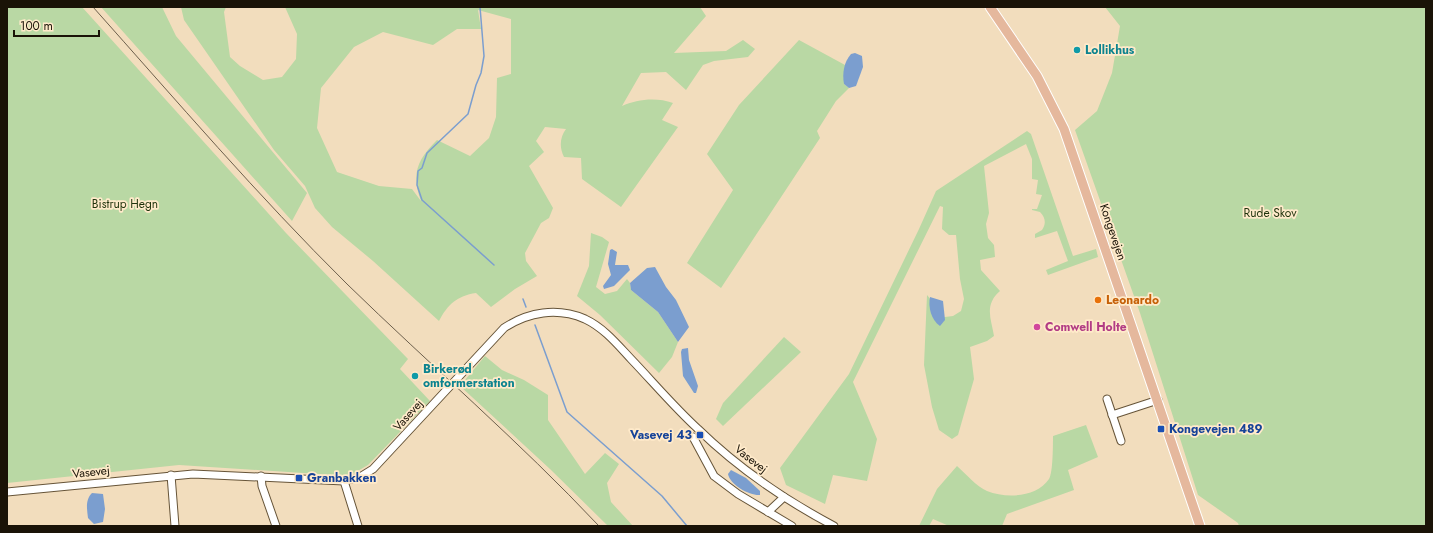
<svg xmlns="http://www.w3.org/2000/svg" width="1433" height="533" viewBox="0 0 1433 533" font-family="Jost,sans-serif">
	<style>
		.green { fill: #b9d8a4; fill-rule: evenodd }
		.water { fill: #7b9ecf }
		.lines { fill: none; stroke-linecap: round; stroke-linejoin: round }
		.stream { stroke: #7b9ecf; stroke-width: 1.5 }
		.minor-casing { stroke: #665438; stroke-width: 9 }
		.major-casing { stroke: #fff; stroke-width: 11 }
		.minor { stroke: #fff; stroke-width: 7 }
		.major { stroke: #e5b89d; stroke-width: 9 }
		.tram { stroke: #6d604d; stroke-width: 1 }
		.culture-dot { fill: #0f9aa8; stroke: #ffeaca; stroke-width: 1.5 }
		.food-dot { fill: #e8710a; stroke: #ffeaca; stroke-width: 1.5 }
		.hotel-dot { fill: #d1479c; stroke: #ffeaca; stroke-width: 1.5 }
		.transit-dot { fill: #1a4fb4; stroke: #ffeaca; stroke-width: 1.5 }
		.labels { text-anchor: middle; stroke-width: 3.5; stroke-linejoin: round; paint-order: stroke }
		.culture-label { font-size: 12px; font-weight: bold; fill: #0d838f; stroke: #ffeaca; text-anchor: start }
		.park-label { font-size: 12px; fill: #1f330c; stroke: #ffeaca }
		.street-label { font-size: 12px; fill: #1a1307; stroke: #ffeaca }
		.food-label { font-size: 12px; font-weight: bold; fill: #c56008; stroke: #ffeaca; text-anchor: start }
		.hotel-label { font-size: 12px; font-weight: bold; fill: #b23c85; stroke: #ffeaca; text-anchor: start }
		.transit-label { font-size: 12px; font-weight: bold; fill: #164399; stroke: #ffeaca; text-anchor: start }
	</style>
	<rect width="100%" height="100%" fill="#f2ddbd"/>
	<g class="green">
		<path d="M7 7H82L286 233 408 359 400 369 430 401 368 465 349 476 179 465 7 483Z"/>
		<path d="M101 7H162L176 36 307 193 292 221Z"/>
		<path d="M181 7H226L224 12 230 57 240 66 263 80 282 77 296 59 297 34 285 7H700L706 16 674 53 726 51 743 40 755 49 748 57 714 61 703 65 686 90 666 72 641 73 622 106C637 99 657 97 673 103L662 120 678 127 621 207 582 179 581 158 564 157C559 147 560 137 566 129L545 127 536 141 544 152 529 166 553 208 549 218 541 223 525 253 526 261 537 276 515 289 491 307 476 293C457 296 448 304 439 321L373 261 332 227 315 208 305 186 274 150 184 20ZM478 10 511 19V74L497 78 496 117 489 138 470 156 437 140C417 160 411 174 421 201L412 189 379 186 337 172 317 128 321 88 354 47 383 32 433 45 457 29H481Z"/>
		<path d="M1105 7H1426V526H1239L1238 523 1198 495 1140 313 1075 130 1097 111 1112 73 1120 26Z"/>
		<path d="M799 40 845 65 844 84 849 88 836 101 817 131 820 138 721 288 687 263 733 190 707 154 739 105Z"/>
		<path d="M1027 131 1031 134 1073 256 1096 249 1098 257 1048 275 1046 270 1068 261 1057 231 1035 238V234L1042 230C1046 224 1046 218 1040 212L1032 210V209H1037L1042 195 1036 194 1038 180 1032 179V159L1026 144 984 166 989 213 986 224 988 238 994 245 995 257 980 260 981 270 1000 291C984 305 991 318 994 336L987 341 970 347 974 379 958 435 952 439 939 430 932 407 924 365 927 295 932 301 937 318 953 316 961 311 964 299 960 279 956 235H949L942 229 943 207 940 206 853 382 877 439 867 481 833 475 825 504 786 485 780 468 849 374 919 229 936 191Z"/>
		<path d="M591 233 602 237 609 242 596 287 605 294 617 291 627 279 630 283 631 290 658 312 678 342 672 357 659 373 600 315 577 296 589 266Z"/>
		<path d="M784 337 801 352 723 426 716 419 723 403Z"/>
		<path d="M485 356 502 370 524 380 548 395V420L585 474 605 453 619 464 607 483 611 502 633 526H608L550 469 460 386Z"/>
		<path d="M1086 425 1098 457 1068 470 1074 490 1007 514 1002 526H949L933 519 929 526H919L937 489 957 466C966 474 977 487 987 491 1007 499 1037 497 1049 479 1053 473 1053 445 1053 436Z"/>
	</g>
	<g class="water">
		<path d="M855 53 862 56 863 67 856 86 849 88 844 84C842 73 844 62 851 54Z"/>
		<path d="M612 249 617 252 615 265H628L630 270 614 286 604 289 603 286 611 275 608 264 610 250Z"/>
		<path d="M655 267 666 287 676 300 689 327 678 342 658 312 631 290 630 283 647 268Z"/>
		<path d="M930 297 943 301 945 320 940 326C931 320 928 307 930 297Z"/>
		<path d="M688 348 689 360 698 386 696 393H694L683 376 681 352 682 349Z"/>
		<path d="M731 470 746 478 760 491V495C750 496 730 485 728 474Z"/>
		<path d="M92 493 103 494 105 509 103 522 94 524 88 518C87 509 85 500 92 493Z"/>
	</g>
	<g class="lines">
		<g class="stream">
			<path d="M480 7 484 56 481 73 476 85 468 114 427 153 422 168 418 171 417 185 422 200 494 265"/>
			<path d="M523 299 526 307"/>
			<path d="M535 325 567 412 662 496 687 526"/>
		</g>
		<g class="minor-casing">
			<g id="minor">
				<path d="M1107 399 1121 441"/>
				<path d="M1112 415 1158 400"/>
				<path d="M693 437 714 476 738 494 792 526"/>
				<path d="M171 475 175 526"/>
				<path d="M261 476 262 486 276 526"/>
				<path d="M344 481 358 526"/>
				<path d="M7 492 193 474 344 481 360 477 373 469 504 328C528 312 557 307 585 319 604 328 617 344 631 359 653 382 674 407 698 429 738 468 785 500 834 526"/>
				<path d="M768 512 784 497"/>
			</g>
		</g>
		<g class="major-casing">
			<path id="major" d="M990 7 1037 76 1064 129 1200 526"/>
		</g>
		<use href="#minor" class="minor"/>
		<use href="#major" class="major"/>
		<path class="tram" d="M93 7C176 100 258 196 347 284 430 365 519 441 599 526"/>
	</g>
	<g class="culture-dot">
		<circle cx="1077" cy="50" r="4"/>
		<circle cx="415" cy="376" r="4"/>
	</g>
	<circle class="food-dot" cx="1098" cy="300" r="4"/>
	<circle class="hotel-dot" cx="1037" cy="327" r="4"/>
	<g class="transit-dot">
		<rect x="1157" y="425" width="8" height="8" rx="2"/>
		<rect x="696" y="431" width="8" height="8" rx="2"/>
		<rect x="295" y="474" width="8" height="8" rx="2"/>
	</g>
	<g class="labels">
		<g class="culture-label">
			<text x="1085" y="54">Lollikhus</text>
			<text x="423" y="373">Birkerød<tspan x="423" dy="14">omformerstation</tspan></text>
		</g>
		<g class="park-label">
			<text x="125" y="208">Bistrup Hegn</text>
			<text x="1270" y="217">Rude Skov</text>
		</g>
		<g class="street-label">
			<text transform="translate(1113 232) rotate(71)" y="4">Kongevejen</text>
			<text transform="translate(408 415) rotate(-48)" y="4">Vasevej</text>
			<text transform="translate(751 459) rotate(38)" y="4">Vasevej</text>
			<text transform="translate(91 472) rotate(-6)" y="4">Vasevej</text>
		</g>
		<g class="food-label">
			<text x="1106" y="304">Leonardo</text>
		</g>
		<g class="hotel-label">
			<text x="1045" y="331">Comwell Holte</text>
		</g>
		<g class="transit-label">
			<text x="1169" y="433">Kongevejen 489</text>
			<text x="692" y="439" text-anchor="end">Vasevej 43</text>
			<text x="307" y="482">Granbakken</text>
		</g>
	</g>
	<rect width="1433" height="533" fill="none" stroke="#1a1307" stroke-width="16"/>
	<path d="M14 30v6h85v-6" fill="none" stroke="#1a1307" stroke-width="2"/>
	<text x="20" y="30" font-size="12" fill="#1a1307" stroke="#ffeaca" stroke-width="3" paint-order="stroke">100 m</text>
</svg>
